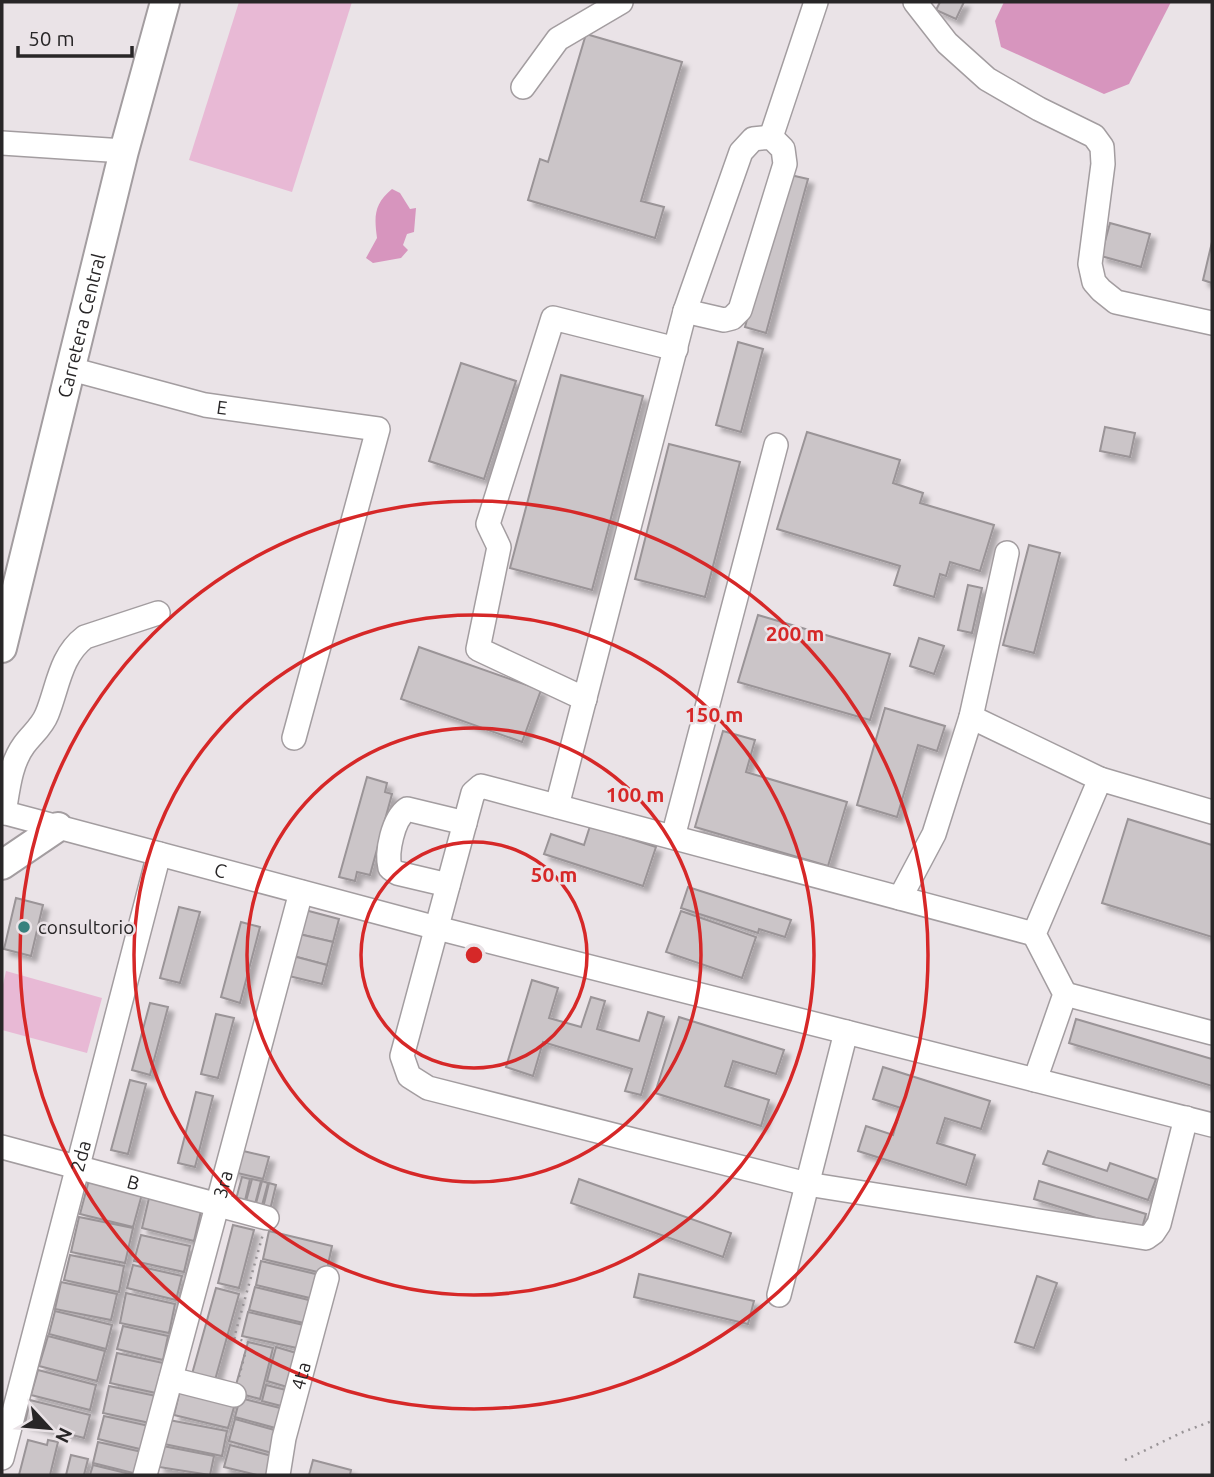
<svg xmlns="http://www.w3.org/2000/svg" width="1214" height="1477" viewBox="0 0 1214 1477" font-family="Ubuntu,sans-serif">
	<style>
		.green { fill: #e8b9d5 }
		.water { fill: #d795be }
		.building { fill: #cbc5c8; stroke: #9a9497; stroke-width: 2; filter: url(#shadow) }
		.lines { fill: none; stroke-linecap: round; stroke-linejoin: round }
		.minor-casing { stroke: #a39da0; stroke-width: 26 }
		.major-casing { stroke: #a39da0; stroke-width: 32 }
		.path { stroke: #999497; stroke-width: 2.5; stroke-dasharray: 2 5; stroke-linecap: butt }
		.minor { stroke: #fff; stroke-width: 23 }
		.major { stroke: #fff; stroke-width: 28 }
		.ring { fill: none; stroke: #d62828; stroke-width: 3.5 }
		.poi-dot { fill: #38817e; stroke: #eae3e7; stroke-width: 2.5 }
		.labels { text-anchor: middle; stroke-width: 5; stroke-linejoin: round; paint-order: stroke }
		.street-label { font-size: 19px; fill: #282627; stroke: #eae3e7 }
		.poi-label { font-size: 19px; fill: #282627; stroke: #eae3e7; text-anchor: start }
		.centre { fill: #d62828; stroke: #eae3e7; stroke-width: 3.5 }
		.ring-label { font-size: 21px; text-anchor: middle; font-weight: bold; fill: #d62828; stroke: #eae3e7; stroke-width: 5; stroke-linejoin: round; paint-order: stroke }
	</style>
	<defs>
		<filter id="shadow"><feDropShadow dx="5.5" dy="5.5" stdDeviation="2" flood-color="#0004"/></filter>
	</defs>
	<rect width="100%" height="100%" fill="#eae3e7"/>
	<g class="green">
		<path d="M239 2H352L292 192 189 160Z"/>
		<path d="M6 971 102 998 87 1053 2 1030V989Z"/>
	</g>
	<g class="water">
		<path d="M1004 2H1171L1129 84 1104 94 1001 47 995 21Z"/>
		<path d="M392 189 400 193 410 209 416 208 414 232 407 234 403 245 408 250 401 258 373 263 366 258 377 238C374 216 374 204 392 189Z"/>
	</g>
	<g class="building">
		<path d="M940 2H964L956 19 936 10Z"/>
		<path d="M586 34 682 62 641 201 664 207 655 238 528 200 540 159 548 162Z"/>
		<path d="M786 174 808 179 766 333 745 327Z"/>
		<path d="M1110 223 1150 234 1141 267 1101 256Z"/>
		<path d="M1212 242V283L1203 280Z"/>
		<path d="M738 342 763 349 741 432 716 425Z"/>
		<path d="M461 363 516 381 484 479 429 461Z"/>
		<path d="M561 375 643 396 592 590 510 568Z"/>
		<path d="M1105 427 1135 433 1130 457 1100 451Z"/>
		<path d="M807 432 900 460 893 483 923 493 920 503 994 525 980 571 950 562 946 576 940 574 934 597 894 585 900 566 777 529Z"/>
		<path d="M669 444 740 462 705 597 635 579Z"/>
		<path d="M1029 545 1060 553 1034 653 1003 645Z"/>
		<path d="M968 585 982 588 972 633 958 630Z"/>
		<path d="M758 615 890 654 870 720 738 682Z"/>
		<path d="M919 638 944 646 934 674 910 666Z"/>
		<path d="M419 647 541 690 522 742 401 699Z"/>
		<path d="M885 708 945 726 937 751 918 745 897 817 857 805Z"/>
		<path d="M723 731 755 740 746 772 847 802 828 866 695 827Z"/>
		<path d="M367 777 387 783 385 792 392 794 370 875 357 872 355 881 339 877Z"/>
		<path d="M1128 819 1212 845V937L1102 903Z"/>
		<path d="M590 826 656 847 643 886 544 854 551 834 584 845Z"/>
		<path d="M688 887 791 920 785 937 759 929 758 933 681 908Z"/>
		<path d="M16 898 43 905 31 956 4 949Z"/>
		<path d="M179 907 200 912 180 983 160 978Z"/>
		<path d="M305 910 339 919 333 942 299 934Z"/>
		<path d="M681 911 756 937 742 978 666 952Z"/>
		<path d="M241 922 260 927 240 1003 221 997Z"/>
		<path d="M299 934 333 942 327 965 293 956Z"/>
		<path d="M293 956 327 965 322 984 289 976Z"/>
		<path d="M532 980 558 988 549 1018 581 1027 591 997 605 1001 597 1029 639 1041 648 1012 664 1017 641 1095 625 1091 632 1069 543 1042 533 1076 506 1067Z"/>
		<path d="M150 1003 168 1007 150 1075 132 1070Z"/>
		<path d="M216 1014 234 1018 218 1078 201 1074Z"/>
		<path d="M679 1017 784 1050 776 1074 733 1061 725 1086 769 1100 761 1126 655 1093Z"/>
		<path d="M1076 1019 1212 1059V1086L1069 1043Z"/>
		<path d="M883 1067 990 1101 981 1129 945 1118 937 1143 975 1155 966 1185 858 1151 866 1126 893 1135 901 1108 873 1099Z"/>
		<path d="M130 1080 146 1084 128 1154 111 1150Z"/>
		<path d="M196 1092 213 1096 195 1167 178 1163Z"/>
		<path d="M239 1150 269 1157 263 1179 233 1172Z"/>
		<path d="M1048 1151 1107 1171 1110 1163 1156 1179 1148 1200 1043 1164Z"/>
		<path d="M242 1177 250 1179 244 1205 235 1203Z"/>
		<path d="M252 1179 261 1181 254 1208 245 1205Z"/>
		<path d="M579 1179 731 1233 723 1257 571 1203Z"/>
		<path d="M89 1180 142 1194 133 1227 80 1214Z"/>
		<path d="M262 1181 268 1183 261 1209 255 1207Z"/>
		<path d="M1039 1181 1146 1214 1142 1228 1123 1222 1122 1226 1034 1199Z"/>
		<path d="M269 1183 276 1185 270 1210 263 1208Z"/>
		<path d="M149 1198 201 1211 194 1241 142 1228Z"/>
		<path d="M79 1217 133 1228 125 1263 71 1252Z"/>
		<path d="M233 1225 254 1230 239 1288 218 1283Z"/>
		<path d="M269 1231 332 1246 326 1274 263 1259Z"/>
		<path d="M141 1235 190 1246 184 1272 134 1261Z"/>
		<path d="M70 1255 124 1266 119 1292 64 1280Z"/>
		<path d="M261 1261 324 1276 318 1300 256 1285Z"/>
		<path d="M133 1265 182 1276 176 1300 127 1288Z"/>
		<path d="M639 1274 754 1301 748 1324 634 1297Z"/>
		<path d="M1037 1276 1057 1283 1034 1348 1015 1342Z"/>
		<path d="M61 1282 117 1294 111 1320 55 1309Z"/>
		<path d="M255 1287 317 1302 312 1325 249 1310Z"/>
		<path d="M216 1288 239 1294 215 1380 192 1374Z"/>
		<path d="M126 1293 175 1304 169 1333 120 1323Z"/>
		<path d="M55 1311 112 1325 106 1349 49 1334Z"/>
		<path d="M248 1312 312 1327 306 1350 242 1336Z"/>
		<path d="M123 1326 168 1336 163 1360 117 1349Z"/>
		<path d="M48 1336 105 1351 97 1381 39 1366Z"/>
		<path d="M248 1342 273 1348 260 1399 234 1392Z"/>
		<path d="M276 1347 303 1355 294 1389 267 1381Z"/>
		<path d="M117 1353 163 1363 156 1393 110 1383Z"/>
		<path d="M38 1370 96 1385 90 1410 31 1395Z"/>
		<path d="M266 1385 294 1392 289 1408 262 1401Z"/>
		<path d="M109 1386 156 1396 150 1423 103 1413Z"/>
		<path d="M181 1386 236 1400 228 1428 174 1415Z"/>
		<path d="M240 1398 284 1409 279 1429 235 1417Z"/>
		<path d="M30 1400 90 1415 84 1438 25 1423Z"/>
		<path d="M104 1416 149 1426 144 1450 98 1439Z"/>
		<path d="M235 1419 278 1431 272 1453 229 1441Z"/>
		<path d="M169 1420 227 1431 222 1456 164 1444Z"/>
		<path d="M28 1440 47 1445 48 1440 58 1442 50 1475H19Z"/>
		<path d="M98 1442 142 1452 137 1474 93 1463Z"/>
		<path d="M230 1445 272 1456 267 1475H257L224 1467Z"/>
		<path d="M163 1446 214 1456 210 1475 159 1467Z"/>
		<path d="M71 1455 88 1459 84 1475H66Z"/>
		<path d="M313 1460 351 1470 350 1475H309Z"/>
		<path d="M93 1465 134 1475H90Z"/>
	</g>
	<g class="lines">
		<g class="minor-casing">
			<g id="minor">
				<path d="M915 2 947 43 987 79 1039 109 1094 136 1102 147 1103 164 1090 264 1094 282 1101 290 1116 302 1212 323"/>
				<path d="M523 87 558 39 621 2"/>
				<path d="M771 137 783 149 785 164 740 310 732 318 724 320 685 311 741 152 753 139Z"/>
				<path d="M771 137 816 2"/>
				<path d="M2 143 124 151"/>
				<path id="s1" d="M71 369 205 405 378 429 294 738"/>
				<path d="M585 699 478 649 499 547 488 524 553 318 676 349"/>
				<path d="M971 717 1100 779"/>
				<path d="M557 806 685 311"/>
				<path id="s2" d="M2 812 437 928 1212 1125"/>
				<path d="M4 813C8 790 10 764 24 745 32 734 42 727 47 714 58 687 60 656 85 637L158 613"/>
				<path d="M673 837 776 445"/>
				<path d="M448 885 397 873 390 868C386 852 393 819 407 809L465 823"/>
				<path d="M900 898 934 834 971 717 1007 553"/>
				<path d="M1034 934 481 786 473 793 402 1056 409 1076 428 1088 807 1184 1146 1238 1153 1233 1159 1224 1186 1118"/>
				<path d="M1065 994 1212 1033"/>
				<path d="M1035 1080 1065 994 1034 934 1100 779 1212 812"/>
				<path id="s3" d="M2 1147 267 1218"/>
				<path d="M779 1295 846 1032"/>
				<path d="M171 1379 234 1395"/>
				<path id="s4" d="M2 1458 159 854"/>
				<path id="s5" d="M145 1475 301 892"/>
				<path id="s6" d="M278 1475 284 1438 327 1278"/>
			</g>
		</g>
		<g class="major-casing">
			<g id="major">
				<path id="s7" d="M2 648 124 151 165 2"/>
				<path d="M2 865 58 827"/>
			</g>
		</g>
		<g class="path">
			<path d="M239 1377 248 1342 234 1338 263 1234"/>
			<path d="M1125 1460 1183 1432 1212 1421"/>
		</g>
		<use href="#minor" class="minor"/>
		<use href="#major" class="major"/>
	</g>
	<g class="ring">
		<circle cx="474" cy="955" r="113"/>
		<circle cx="474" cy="955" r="227"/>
		<circle cx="474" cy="955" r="340"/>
		<circle cx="474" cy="955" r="454"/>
	</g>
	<circle class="poi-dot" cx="24" cy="927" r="7"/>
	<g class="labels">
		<g class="street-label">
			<text dy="7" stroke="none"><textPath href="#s7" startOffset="332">Carretera Central</textPath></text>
			<text dy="7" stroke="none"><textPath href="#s1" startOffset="156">E</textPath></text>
			<text dy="7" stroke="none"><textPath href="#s2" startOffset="226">C</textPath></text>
			<text dy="7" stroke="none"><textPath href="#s4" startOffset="312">2da</textPath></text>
			<text dy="7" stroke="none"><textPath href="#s3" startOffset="136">B</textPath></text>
			<text dy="7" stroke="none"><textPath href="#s5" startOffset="301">3ra</textPath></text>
			<text dy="7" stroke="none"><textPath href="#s6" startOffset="102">4ta</textPath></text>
		</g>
		<g class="poi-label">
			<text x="38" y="934">consultorio</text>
		</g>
	</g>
	<circle cx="474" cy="955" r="10" class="centre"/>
	<g class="ring-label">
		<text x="795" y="641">200 m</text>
		<text x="714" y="722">150 m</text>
		<text x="635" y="802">100 m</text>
		<text x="554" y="882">50 m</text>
	</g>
	<rect width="1214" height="1477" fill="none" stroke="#282627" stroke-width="7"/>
	<g transform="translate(49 1428) rotate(116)" stroke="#eae3e7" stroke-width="5" paint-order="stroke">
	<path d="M0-5L12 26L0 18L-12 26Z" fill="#282627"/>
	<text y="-10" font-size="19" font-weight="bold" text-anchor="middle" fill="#282627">N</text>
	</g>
	<path d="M18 46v10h114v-10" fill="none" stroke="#282627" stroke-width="3.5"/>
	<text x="28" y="46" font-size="21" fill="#282627" stroke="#eae3e7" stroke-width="5" paint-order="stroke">50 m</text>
</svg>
